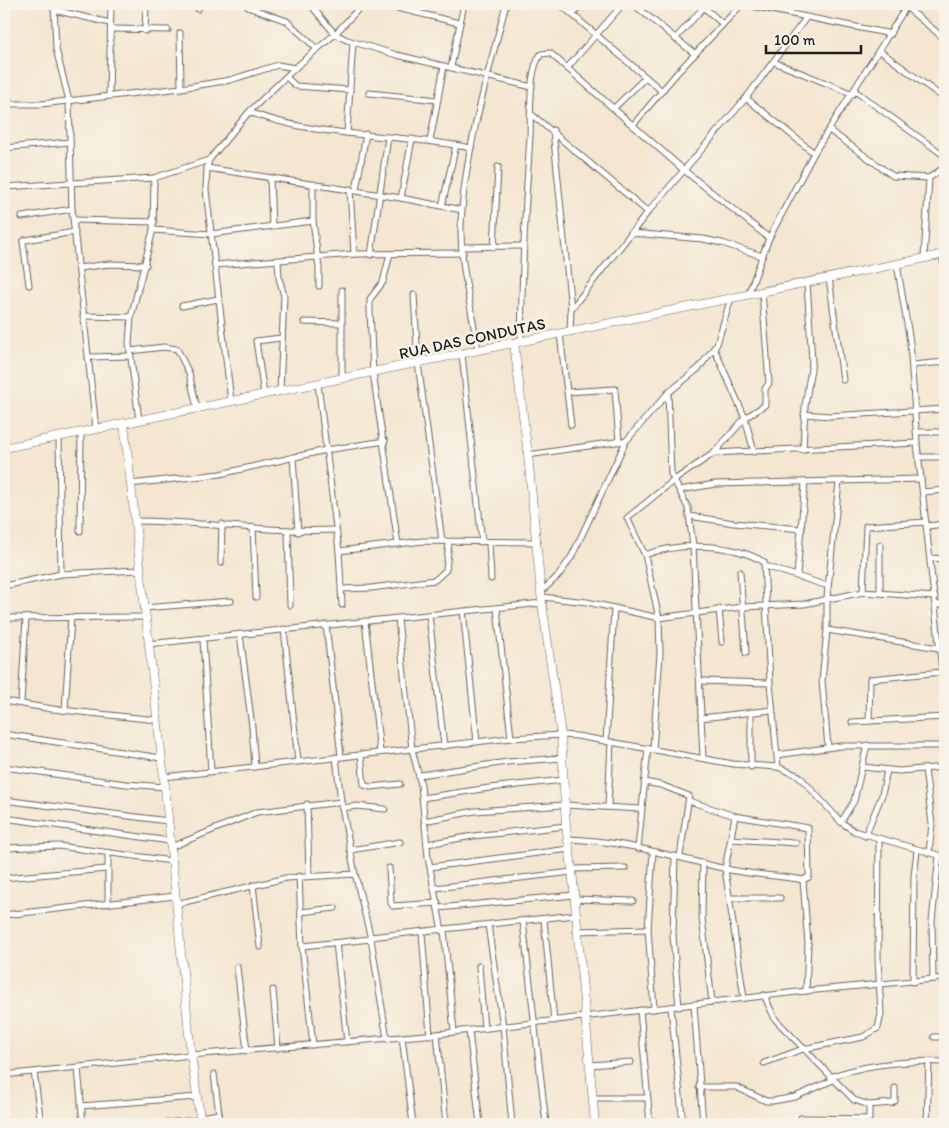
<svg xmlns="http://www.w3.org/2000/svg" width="949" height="1128" viewBox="0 0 949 1128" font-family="Itim,sans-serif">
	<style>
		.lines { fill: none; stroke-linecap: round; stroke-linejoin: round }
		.street-casing { stroke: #68635b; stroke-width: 7 }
		.secondary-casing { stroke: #68635b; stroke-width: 9 }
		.street { stroke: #fff; stroke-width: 5 }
		.secondary { stroke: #fff; stroke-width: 8 }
		.labels { text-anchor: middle; stroke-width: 5; stroke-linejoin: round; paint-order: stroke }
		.street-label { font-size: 16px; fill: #1c1c1c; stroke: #f7f3e8 }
	</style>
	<rect width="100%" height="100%" fill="#f7f3e8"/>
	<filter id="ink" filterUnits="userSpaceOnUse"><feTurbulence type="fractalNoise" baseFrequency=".02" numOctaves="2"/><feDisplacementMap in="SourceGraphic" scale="10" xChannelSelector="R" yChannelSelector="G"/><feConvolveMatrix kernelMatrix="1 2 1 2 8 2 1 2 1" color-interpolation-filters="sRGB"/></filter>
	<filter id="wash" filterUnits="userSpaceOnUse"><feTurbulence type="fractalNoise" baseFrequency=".0096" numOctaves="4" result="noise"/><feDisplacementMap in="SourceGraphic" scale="20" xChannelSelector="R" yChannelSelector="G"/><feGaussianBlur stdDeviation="1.12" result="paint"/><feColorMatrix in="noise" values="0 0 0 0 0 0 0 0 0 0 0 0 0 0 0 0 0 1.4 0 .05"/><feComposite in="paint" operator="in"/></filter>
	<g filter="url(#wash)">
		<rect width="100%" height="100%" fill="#f4e6d0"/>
	</g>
	<g filter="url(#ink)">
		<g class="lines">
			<g class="street-casing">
				<g id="street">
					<path d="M54 4 56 49 69 101 72 209 96 429"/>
					<path d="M313 4 314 9 335 34 347 40 397 55 532 87"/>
					<path d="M381 4 459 23"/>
					<path d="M560 4 662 91"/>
					<path d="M633 4 695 54"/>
					<path d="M700 4 723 24"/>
					<path d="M742 4 891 34"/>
					<path d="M248 7 287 21 317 49"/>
					<path d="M906 7 945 39"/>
					<path d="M198 9 200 4"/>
					<path d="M54 10 110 23"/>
					<path d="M573 14 581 4"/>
					<path d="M111 29 168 30"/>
					<path d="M145 31 146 4"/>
					<path d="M180 33 181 88"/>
					<path d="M675 39 704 7"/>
					<path d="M880 51 945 99"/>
					<path d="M774 62 853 94"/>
					<path d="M451 67 464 4"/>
					<path d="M567 68 623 4"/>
					<path d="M286 77 296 86 350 90"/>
					<path d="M855 91 945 156"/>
					<path d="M369 93 438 100"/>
					<path d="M109 95 111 4"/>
					<path d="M746 98 814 153"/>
					<path d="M4 104H41L181 88 230 80 278 65 295 68"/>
					<path d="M614 108 646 77"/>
					<path d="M249 112C320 139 398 133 471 148"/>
					<path d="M531 114 648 212"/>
					<path d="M633 125 677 73 742 4"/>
					<path d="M553 130 571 309 570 332"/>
					<path d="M829 130 893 176 929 178"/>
					<path d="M347 133 353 42"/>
					<path d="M430 141 444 66"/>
					<path d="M4 148 70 142"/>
					<path d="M209 160 207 168 401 198 462 210"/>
					<path d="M207 168 206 190 231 401"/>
					<path d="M270 178 272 227"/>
					<path d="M313 184V221L319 268V286"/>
					<path d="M4 187 154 178 209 160 249 112 295 68 335 34 363 4"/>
					<path d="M350 189 354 254"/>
					<path d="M356 190 366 134"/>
					<path d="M401 198 412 139"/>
					<path d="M442 206 456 145"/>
					<path d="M22 217 72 209"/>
					<path d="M74 220 154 222"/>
					<path d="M153 230 211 234 313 221"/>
					<path d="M631 233 703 239 722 243 762 256"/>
					<path d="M463 247 523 246"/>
					<path d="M494 247 498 167"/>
					<path d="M390 254 383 282 370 299V311L373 373 398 544"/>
					<path d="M371 255 388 137"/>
					<path d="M941 255 945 266"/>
					<path d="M924 258 929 178 945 167"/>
					<path d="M278 261 279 278 284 296 280 391"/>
					<path d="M897 264 910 342 917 443 945 697"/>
					<path d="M215 265 354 254 463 253"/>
					<path d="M79 268 109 264 146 265"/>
					<path d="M829 278 843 380"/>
					<path d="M29 285 23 242 25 240 75 232"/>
					<path d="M342 290V378"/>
					<path d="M414 295 418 363 442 541"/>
					<path d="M748 295 769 238 814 153 908 4"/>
					<path d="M182 306 218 299"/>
					<path d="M571 309 648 212 746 98 806 18"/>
					<path d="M83 316 131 317"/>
					<path d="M304 322 341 323"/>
					<path d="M560 334 571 425"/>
					<path d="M521 342C522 273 525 205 530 136 531 115 528 70 541 54L550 53 685 171 769 238"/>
					<path d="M714 348 745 418 754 452"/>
					<path d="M478 350C471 304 457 255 462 209 468 140 489 71 506 4"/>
					<path d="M130 351 164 347 177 349 189 373 197 408"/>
					<path d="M462 354 482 542"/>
					<path d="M88 357 131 356"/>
					<path d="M912 365 945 362"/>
					<path d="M318 384 339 551 342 605"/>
					<path d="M567 392 615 389 619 442"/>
					<path d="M668 393 671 474 688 508 693 545 703 758"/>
					<path d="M264 394 256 341 281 338"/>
					<path d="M804 414 830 416 945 409"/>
					<path d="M139 420 129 343 131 317 153 230 154 178"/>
					<path d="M917 432H945"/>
					<path d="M59 437 61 574"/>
					<path d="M803 450 805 406 812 362 807 282"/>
					<path d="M714 453 745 418 765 405V389L769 383 762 292"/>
					<path d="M528 455 622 441"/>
					<path d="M293 457 298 532"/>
					<path d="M919 457H945"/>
					<path d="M839 482 827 598V630L939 648"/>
					<path d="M130 484 220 474 326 450 385 441"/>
					<path d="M680 490 715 484 921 479"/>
					<path d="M923 492 945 490"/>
					<path d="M689 516 734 523 802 529"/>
					<path d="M135 521C202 521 269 533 335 530"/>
					<path d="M927 526 945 524"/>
					<path d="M253 527 256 597"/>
					<path d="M80 531 81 432"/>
					<path d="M288 531 290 605"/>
					<path d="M489 543 491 579"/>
					<path d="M880 545V592"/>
					<path d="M339 551 423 541 538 542"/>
					<path d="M645 555C679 542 732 543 764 562L770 683 778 767"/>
					<path d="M930 558 945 559"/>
					<path d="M221 563 222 524"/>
					<path d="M765 566 828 586"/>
					<path d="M740 572 746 653"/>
					<path d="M797 575 805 483"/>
					<path d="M4 586 61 574 139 570"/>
					<path d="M342 589 371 588 435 580 446 570 449 542"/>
					<path d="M541 592 559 575 572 556 626 441 668 393 699 368 717 344 731 298"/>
					<path d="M863 592 866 526 926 522"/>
					<path d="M542 597 587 602 659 618 742 607 804 604 863 592 935 597"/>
					<path d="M935 604 945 606"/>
					<path d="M144 608 231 601"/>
					<path d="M497 609 511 738"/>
					<path d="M719 609 722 642"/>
					<path d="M463 611 477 742"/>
					<path d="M429 615 444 746"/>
					<path d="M4 618 144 617"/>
					<path d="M398 619 412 749 421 785 428 857 442 931"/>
					<path d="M365 621 380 752"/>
					<path d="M326 625 341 756"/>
					<path d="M284 629 298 761"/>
					<path d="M827 630 822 681 828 747"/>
					<path d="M240 634 252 727 255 767"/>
					<path d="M203 639 211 771"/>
					<path d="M148 644 542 603"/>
					<path d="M700 681 770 683"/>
					<path d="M4 701 52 709 157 720"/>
					<path d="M21 703 26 618"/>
					<path d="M65 710 71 617"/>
					<path d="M751 712V767"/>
					<path d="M701 718 772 710"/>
					<path d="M869 721 870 679 942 672"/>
					<path d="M852 722 945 717"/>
					<path d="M4 734 161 758"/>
					<path d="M606 741 614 609"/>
					<path d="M653 749 660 654 659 618 645 555 627 518 673 481 714 453 917 443"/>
					<path d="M361 754 364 785 370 787 400 784"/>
					<path d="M777 755 840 746H945"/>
					<path d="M336 757 341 802 355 874 371 939 387 1039"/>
					<path d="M4 767 126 784 165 787"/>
					<path d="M863 767 899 771 945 767"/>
					<path d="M925 769 932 824 929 853"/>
					<path d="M420 775 507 762 562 758"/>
					<path d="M164 777 511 738 561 735 577 736 733 764 778 767 799 776 841 822 854 831 945 857"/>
					<path d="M644 782 661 785 689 796 680 856"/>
					<path d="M422 798 489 788 564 780"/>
					<path d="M4 800 168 821"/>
					<path d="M307 804 309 875"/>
					<path d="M608 807 611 742"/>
					<path d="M342 808 357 806 385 809"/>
					<path d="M735 816 725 869 744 998"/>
					<path d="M4 818 170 841"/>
					<path d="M424 821 475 811 564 805 641 809"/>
					<path d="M841 822 854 801 867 745"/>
					<path d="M865 836 882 795 887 770"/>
					<path d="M567 839C621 840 674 857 726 869 751 875 777 875 803 880L809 877 808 828 735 816 689 801"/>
					<path d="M731 839 796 843"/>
					<path d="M427 844 473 836 566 826"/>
					<path d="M171 847 257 812 341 802"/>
					<path d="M4 848 58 846 172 861"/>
					<path d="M638 849 648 748"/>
					<path d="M350 850 400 842"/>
					<path d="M653 852 648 929 654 1009"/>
					<path d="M675 856 673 936 679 1007"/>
					<path d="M703 863 702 918 712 1002"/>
					<path d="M430 867 569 849"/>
					<path d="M389 868 391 903 393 906 438 903"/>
					<path d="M572 869 625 868"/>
					<path d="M299 876 302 946 313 1045"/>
					<path d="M4 878 107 869"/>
					<path d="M803 880 808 944 806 991"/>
					<path d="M253 885 260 947"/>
					<path d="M435 888 572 872"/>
					<path d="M731 898H780"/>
					<path d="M574 899 633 901"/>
					<path d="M108 903V854"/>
					<path d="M176 904 286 878 355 874"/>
					<path d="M438 908 574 895"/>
					<path d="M301 912 335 908"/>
					<path d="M4 915 175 896"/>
					<path d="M544 920 554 1021"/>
					<path d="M523 922 546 1124"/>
					<path d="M488 925 503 1026 512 1124"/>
					<path d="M444 930 454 1032"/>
					<path d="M576 931 648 929"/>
					<path d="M422 933 430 1035"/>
					<path d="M370 937 575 915"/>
					<path d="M336 943 347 1042"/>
					<path d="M302 946 371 939"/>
					<path d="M479 966 484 1029"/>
					<path d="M237 967 247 1051"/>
					<path d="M933 979 932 921 939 856"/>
					<path d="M913 982 914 876 917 850"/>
					<path d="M273 990 278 1048"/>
					<path d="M764 995 775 1019 854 1100 869 1105 892 1103 895 1101V1088"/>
					<path d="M694 1005 703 1124"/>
					<path d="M671 1008 683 1124"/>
					<path d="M640 1010 650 1124"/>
					<path d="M469 1031 480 1124"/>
					<path d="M437 1034 446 1124"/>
					<path d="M402 1037 413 1124"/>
					<path d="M934 1037H945"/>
					<path d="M764 1063 803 1049 863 1037 878 1028 881 1014 878 958 879 840"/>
					<path d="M590 1065 631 1062"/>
					<path d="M78 1068 83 1124"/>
					<path d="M34 1072 41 1124"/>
					<path d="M4 1075 191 1055 437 1034 806 991 945 978"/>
					<path d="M830 1077C867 1064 906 1060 945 1062"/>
					<path d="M699 1087H736L766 1101H773L795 1097 833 1080"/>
					<path d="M593 1098H648"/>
					<path d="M81 1106 197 1097"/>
					<path d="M219 1114 220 1124"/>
					<path d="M200 1117 219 1114 214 1074"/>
					<path d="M801 1118 869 1119V1105"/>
					<path d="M4 1120V1124"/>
					<path d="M156 1124 200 1120"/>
					<path d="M927 1124 929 1061"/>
				</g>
			</g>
			<g class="secondary-casing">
				<g id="secondary">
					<path d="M514 343 528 455 542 603 561 735 566 826 572 869 595 1124"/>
					<path d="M124 423 165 787 191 1055 201 1124"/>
					<path d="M4 448 945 254"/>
				</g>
			</g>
			<use href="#street" class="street"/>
			<use href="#secondary" class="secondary"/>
		</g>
	</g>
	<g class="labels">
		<g class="street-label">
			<text transform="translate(472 338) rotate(-12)" y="6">RUA DAS CONDUTAS</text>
		</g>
	</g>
	<rect width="949" height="1128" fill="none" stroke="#f7f3e8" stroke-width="20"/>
	<path d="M766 45v8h95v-8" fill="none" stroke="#1c1c1c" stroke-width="2.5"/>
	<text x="774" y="45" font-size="15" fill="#1c1c1c" stroke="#f7f3e8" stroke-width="4" paint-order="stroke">100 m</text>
</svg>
